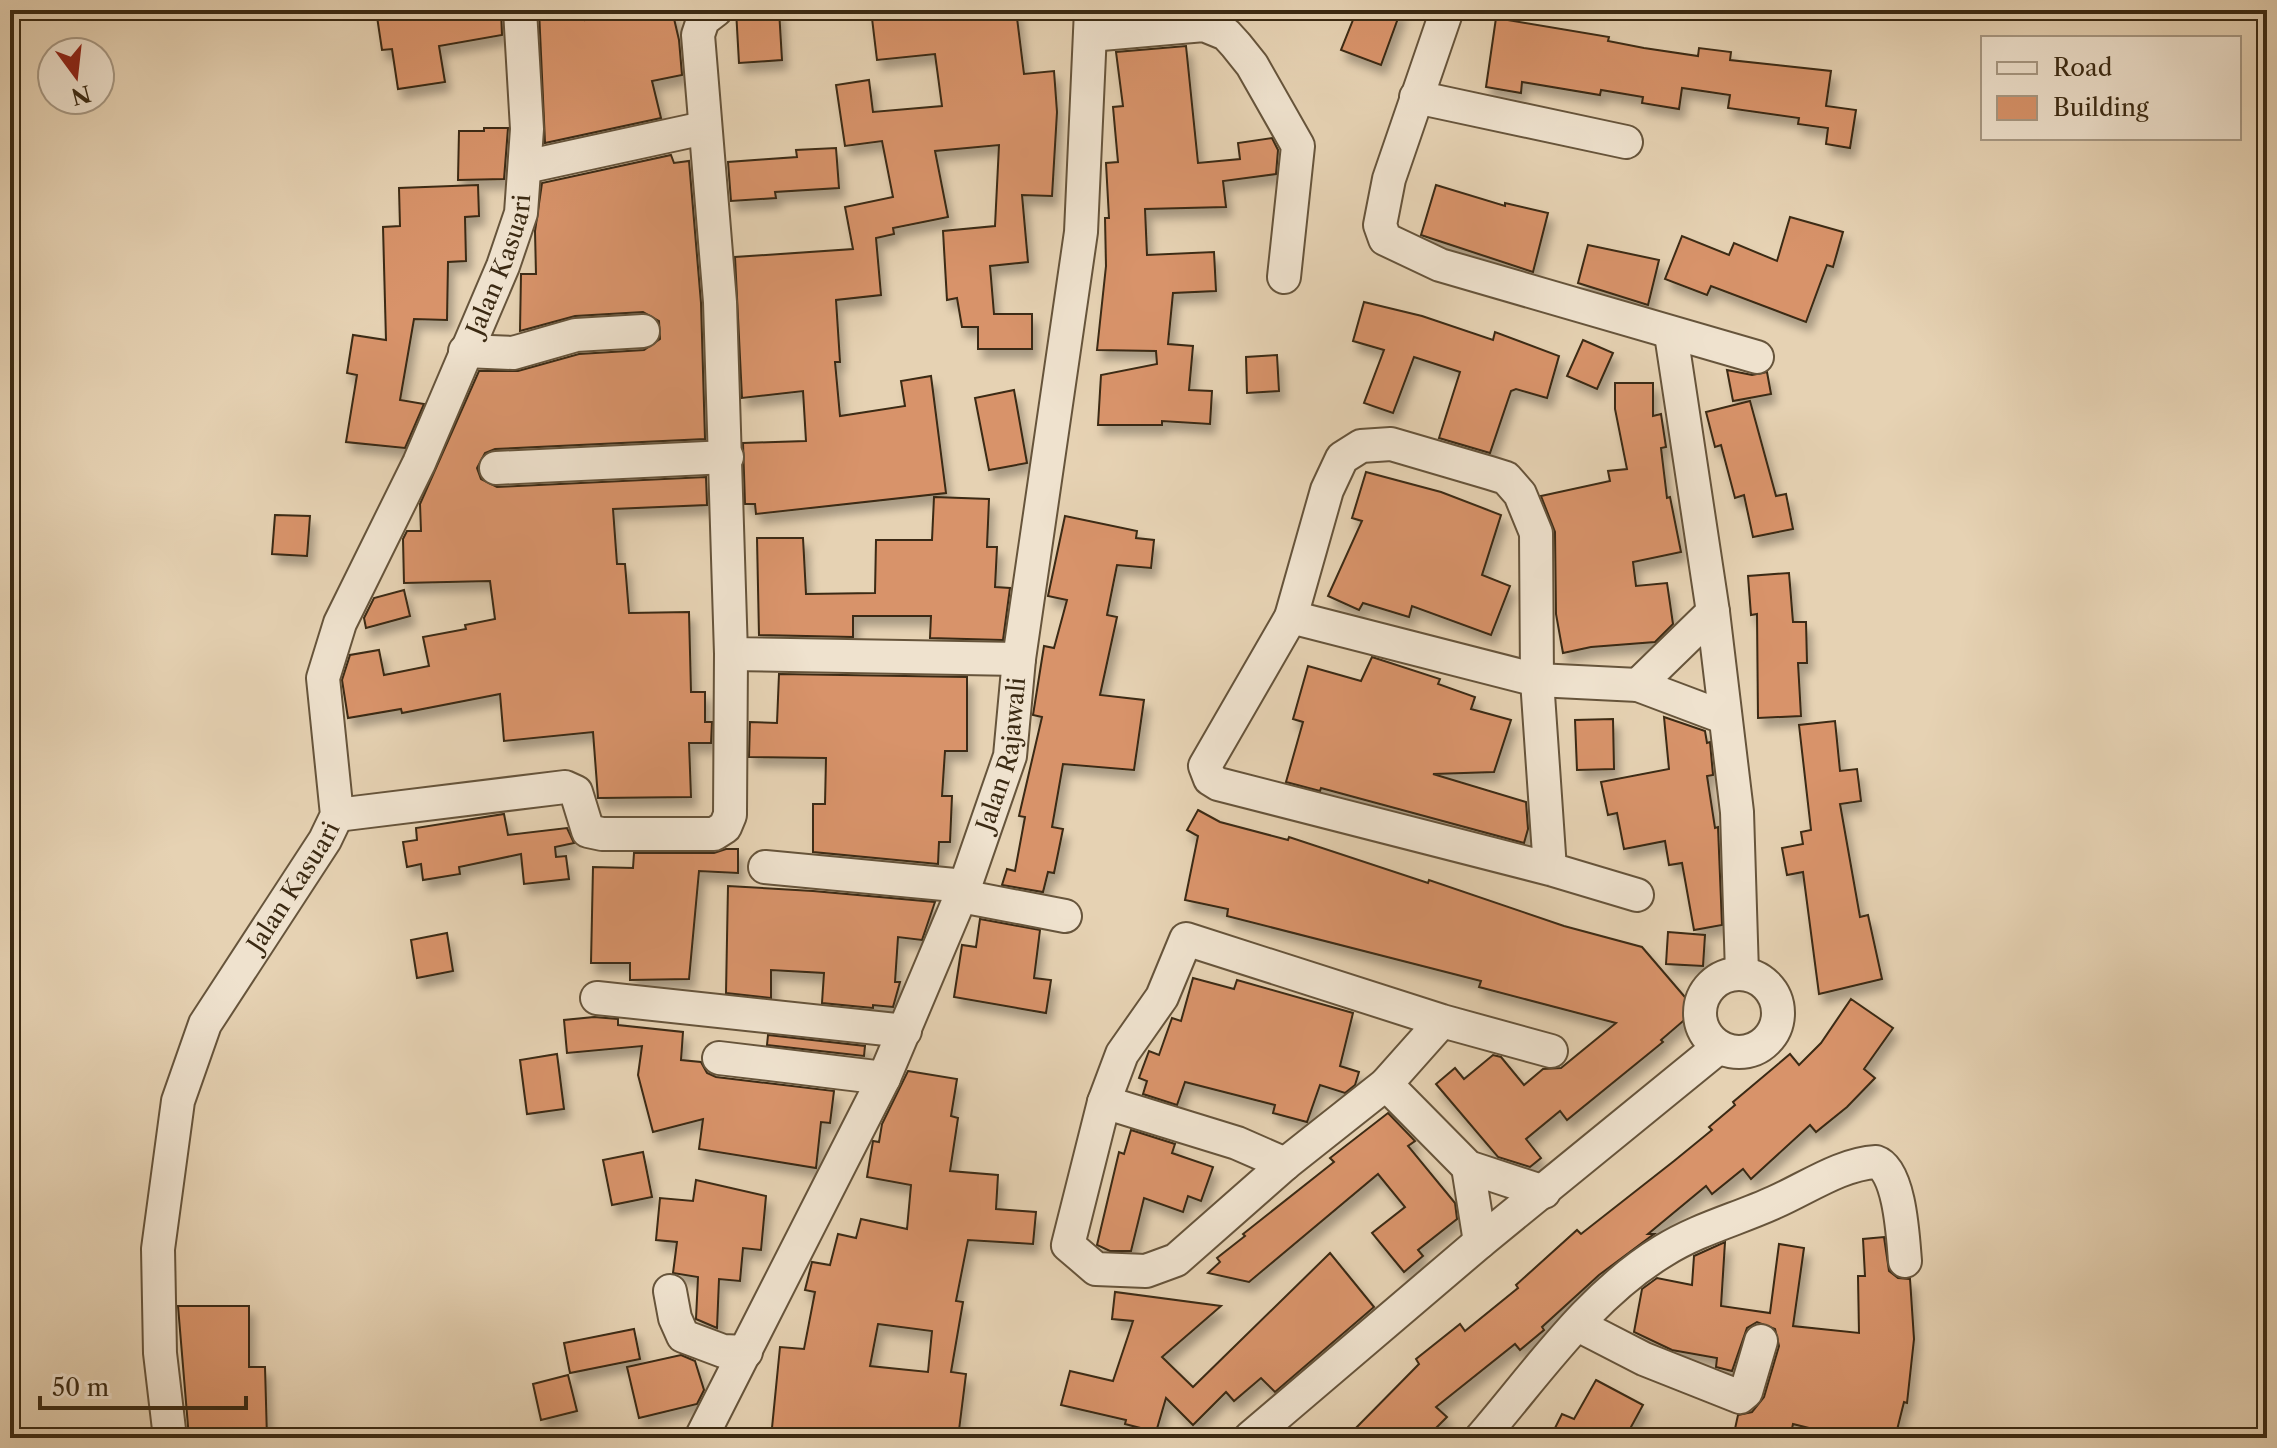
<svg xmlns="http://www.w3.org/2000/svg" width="2277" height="1448" viewBox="0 0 2277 1448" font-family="'Libre Caslon Text',serif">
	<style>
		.building { fill: #d8936a; stroke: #3b2a13; stroke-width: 2; fill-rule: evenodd; filter: url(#shadow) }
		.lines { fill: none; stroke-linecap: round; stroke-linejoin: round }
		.minor-casing { stroke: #66543b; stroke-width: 36 }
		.minor { stroke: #efe2ce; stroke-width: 32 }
		.labels { text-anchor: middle; stroke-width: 6; stroke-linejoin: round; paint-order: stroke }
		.street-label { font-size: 24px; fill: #3b2a13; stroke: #efe2ce }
	</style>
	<defs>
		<filter id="shadow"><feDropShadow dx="5" dy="9" stdDeviation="4" flood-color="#0004"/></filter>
	</defs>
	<rect width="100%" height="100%" fill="#e6d2b3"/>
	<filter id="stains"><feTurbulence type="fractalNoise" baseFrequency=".0025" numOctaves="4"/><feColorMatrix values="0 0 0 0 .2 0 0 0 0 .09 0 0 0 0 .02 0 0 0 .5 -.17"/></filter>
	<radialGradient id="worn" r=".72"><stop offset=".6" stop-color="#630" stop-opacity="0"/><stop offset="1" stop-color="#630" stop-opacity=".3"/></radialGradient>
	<g class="building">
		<path d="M376 10H501L502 35 439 46 445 82 398 89 392 49 382 50Z"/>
		<path d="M539 10H581L585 20 630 10H672L679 40 682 75 652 81 661 118 545 143Z"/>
		<path d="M736 10H779L782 60 739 63Z"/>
		<path d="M871 10H1016L1024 74 1054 71 1057 112 1052 196 1022 195 1028 262 990 266 994 314H1032V349H978V327H962L957 298 947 300 943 231 995 226 999 145 935 151 948 217 893 228 894 234 876 238 881 295 836 300 840 362H835L840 416 905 406 901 381 931 376 946 493 756 514 755 504H745L743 443 806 441 803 391 742 398 735 257 853 249 845 207 893 197 882 141 845 146 836 85 869 80 873 112 942 106 935 54 877 60Z"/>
		<path d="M1357 10H1401L1381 65 1341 50Z"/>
		<path d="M1496 18 1609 37 1608 41 1644 48 1698 56 1699 48 1731 52 1730 60 1831 71 1826 106 1856 110 1850 148 1826 144 1828 128 1798 124 1799 118 1728 108 1730 95 1682 88 1679 109 1642 103 1643 97 1601 90 1600 95 1522 82 1521 93 1486 87Z"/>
		<path d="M1186 46 1198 163 1240 159 1238 143 1272 138 1278 150 1276 174 1223 181 1226 207 1145 209 1147 255 1214 252 1216 291 1173 293 1168 344 1193 346 1189 390 1212 391 1210 424 1162 421V425H1098L1101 375 1157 364 1156 351 1097 350 1106 266 1105 218H1109L1106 163 1118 162 1113 107 1123 106 1116 52Z"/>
		<path d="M484 128H508L504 179 458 180 459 131H484Z"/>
		<path d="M836 148 839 188 775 192 776 198 731 201 728 162 797 157 796 150Z"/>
		<path d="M671 155 674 163 689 161 701 303 705 439 495 449 485 453 477 468 481 479 497 487 706 477 707 505 613 509 617 564H625L629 613 689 612 691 692H705V722H712L711 743H689L691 797 598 798 593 732 504 741 500 694 402 713 401 709 348 718 342 680 350 655 379 650 384 675 429 666 423 637 466 629 465 625 495 619 490 581 404 583 403 539 407 531H421L420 504 479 371H518L579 354 644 350 660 339 659 321 643 312 575 316 520 331 521 274H536L535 231 542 183Z"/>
		<path d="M478 185 479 216 465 217 466 261 448 262 447 320 414 319 400 400 424 404 405 448 346 442 357 375 347 373 353 335 386 340 383 227 400 226 399 188Z"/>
		<path d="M1436 185 1505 206V203L1548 213 1533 272 1421 235Z"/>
		<path d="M1790 217 1843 232 1833 267 1827 265 1806 322 1711 286 1707 295 1665 279 1682 236 1729 255 1734 243 1777 261Z"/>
		<path d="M1588 245 1659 260 1648 305 1578 283Z"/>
		<path d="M1364 302 1422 316 1493 340 1495 332 1559 356 1547 398 1516 389 1511 391 1490 453 1439 438 1460 372 1414 357 1393 413 1364 403 1384 350 1353 341Z"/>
		<path d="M1583 340 1613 353 1597 389 1567 376Z"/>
		<path d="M1277 355 1279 391 1247 393 1246 357Z"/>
		<path d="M1727 370 1752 375 1767 372 1771 394 1733 401Z"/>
		<path d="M1615 383H1653V416L1661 414 1666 447 1661 448 1667 498 1670 497 1681 552 1633 562 1636 586 1667 583 1673 624 1655 642 1591 647 1563 653 1556 614 1555 532 1541 496 1610 481 1608 471 1627 469 1615 409Z"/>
		<path d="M1014 390 1027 463 989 470 975 398Z"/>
		<path d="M1750 401 1776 496 1786 494 1793 529 1753 537 1744 495 1735 498 1721 445 1715 447 1706 412Z"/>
		<path d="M1366 472 1441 492 1501 515 1482 575 1510 586 1491 635 1412 606 1409 617 1363 603 1359 610 1328 596 1362 521 1352 518Z"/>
		<path d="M934 497 989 499 987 547H997L995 587 1010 588 1003 640 930 638 931 616H853V637L759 635 757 538H803L806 594 875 593 876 540H932Z"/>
		<path d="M275 515 310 516 307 556 272 554Z"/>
		<path d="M1065 516 1137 531 1136 538 1154 540 1151 568 1117 565 1107 615 1117 617 1100 695 1144 700 1134 770 1063 764 1052 827 1063 829 1054 873 1048 872 1043 892 1002 885 1007 869 1015 871 1025 817 1019 816 1042 717 1033 715 1044 646 1054 648 1067 600 1048 596Z"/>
		<path d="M1789 573 1793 622H1806L1807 663H1798L1801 716 1758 718 1757 614 1751 615 1748 576Z"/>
		<path d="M404 590 410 616 366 628 364 618 374 598Z"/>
		<path d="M1372 657 1440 679 1438 684 1475 697 1471 709 1511 720 1494 772 1433 774 1526 802 1528 829 1524 843 1321 788 1320 791 1286 782 1303 722 1293 719 1308 666 1361 681Z"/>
		<path d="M779 674 967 677V751H945L942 796H952L950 842H939L938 864 813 852V804H825L826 758 749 757 750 722 777 723Z"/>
		<path d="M1664 717 1705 731 1707 743 1710 742 1713 775 1707 776 1715 828 1718 827 1722 925 1694 930 1682 863 1669 865 1665 841 1624 849 1617 813 1608 815 1601 782 1669 769Z"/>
		<path d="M1613 719 1614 769 1577 770 1575 720Z"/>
		<path d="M1835 721 1840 771 1857 769 1861 801 1840 804 1860 917 1868 915 1882 979 1819 994 1803 872 1787 875 1782 848 1803 844 1801 832 1811 830 1799 725Z"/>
		<path d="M1198 810 1220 822 1288 840 1289 837 1428 883 1429 880 1564 926 1642 947 1696 1010 1661 1040 1663 1042 1567 1120 1560 1111 1526 1139 1541 1158 1530 1167 1498 1157 1436 1084 1455 1068 1464 1079 1493 1055 1501 1057 1524 1085 1543 1069 1561 1068 1616 1023 1479 987 1481 981 1227 916 1228 909 1185 900 1198 836 1187 830Z"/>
		<path d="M504 814 508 835 567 828 574 843 555 847 556 857 566 856 569 879 524 884 521 854 459 867 460 874 423 880 421 864 407 867 403 842 417 840 416 828Z"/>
		<path d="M726 849H738V873L699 871 689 979 630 980V963H591L593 867 633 868 634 853H714Z"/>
		<path d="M728 886 813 891 935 902 922 940 898 937 895 982H900L893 1007 873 1005V1008L822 1003 824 973 771 970V998L726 993Z"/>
		<path d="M980 919 1040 930 1034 978 1051 980 1046 1013 954 997 962 945 976 947Z"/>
		<path d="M1668 932 1705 935 1703 966 1666 964Z"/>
		<path d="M447 933 453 971 417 978 411 940Z"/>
		<path d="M1193 978 1234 989 1237 980 1353 1013 1340 1066 1359 1072 1355 1085 1345 1093 1320 1085 1307 1122 1273 1113 1275 1105 1185 1082 1177 1105 1143 1094 1147 1081 1139 1078 1149 1051 1159 1055 1172 1018 1181 1021Z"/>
		<path d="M1851 999 1893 1028 1864 1069 1875 1078 1847 1107 1816 1132 1810 1125 1751 1179 1743 1169 1712 1194 1706 1186 1648 1234H1654L1599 1275 1542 1327 1544 1330 1520 1350 1515 1344 1436 1407 1447 1417 1426 1438H1346L1419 1364 1416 1359 1460 1324 1465 1331 1518 1288 1516 1285 1577 1230 1581 1234 1674 1161 1712 1130 1709 1127 1735 1105 1733 1102 1790 1054 1799 1065 1821 1043Z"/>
		<path d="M594 1017 618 1019V1025L683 1032 681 1060 701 1062 707 1073 716 1077 834 1091 830 1123 821 1122 816 1168 699 1149 703 1119 653 1132 638 1075 642 1046 567 1053 564 1020Z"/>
		<path d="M768 1035 865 1046 864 1056 767 1045Z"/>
		<path d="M557 1054 564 1109 527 1114 520 1060Z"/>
		<path d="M908 1071 957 1079 951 1116 958 1118 950 1171 998 1175 996 1209 1036 1212 1033 1244 968 1240 956 1301 963 1302 951 1372 966 1374 958 1438H771L780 1347 804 1349 815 1292 805 1290 812 1262 830 1265 838 1234 856 1238 861 1219 907 1229 911 1185 867 1177 873 1141 879 1142 882 1124ZM878 1324 932 1331 928 1372 870 1366Z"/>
		<path d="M1388 1113 1415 1141 1408 1146 1455 1203 1457 1219 1418 1250 1423 1256 1404 1272 1372 1233 1405 1207 1378 1174 1249 1282 1208 1273 1220 1262 1217 1258 1245 1236 1243 1234 1334 1162 1330 1158Z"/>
		<path d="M1131 1130 1175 1144 1172 1153 1213 1167 1201 1201 1188 1196 1183 1212 1144 1198 1131 1251H1110L1097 1245 1119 1152 1124 1154Z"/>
		<path d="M643 1152 652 1197 612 1205 603 1160Z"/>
		<path d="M696 1180 766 1196 761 1250 743 1248 740 1281 719 1279 717 1328 696 1319 698 1277 673 1273 677 1242 656 1240 660 1198 693 1201Z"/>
		<path d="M1884 1237 1889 1271 1898 1278 1910 1279 1914 1339 1907 1403 1904 1402 1895 1438H1849L1793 1424 1790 1438H1733L1738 1415 1752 1412 1764 1397 1779 1346 1775 1329 1757 1322 1747 1328 1732 1371 1716 1367 1717 1358 1672 1350 1634 1332 1642 1289 1657 1278 1692 1285 1694 1256 1725 1242 1721 1306 1770 1313 1779 1244 1804 1248 1793 1326 1859 1333 1858 1276H1865L1863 1239Z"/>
		<path d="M1330 1253 1374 1307 1275 1392 1261 1378 1234 1401 1226 1392 1193 1425 1166 1398 1156 1432 1125 1424 1126 1420 1061 1405 1070 1371 1113 1381 1133 1321 1112 1319 1115 1292 1221 1306 1162 1357 1193 1387Z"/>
		<path d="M178 1306H249V1367H265L267 1438H189Z"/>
		<path d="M634 1329 640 1359 570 1373 564 1343Z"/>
		<path d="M681 1355 695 1361 704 1390 697 1404 639 1418 627 1367Z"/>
		<path d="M568 1375 577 1411 541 1420 533 1384Z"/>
		<path d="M1596 1380 1643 1405 1625 1438H1550L1562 1414 1574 1419Z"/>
	</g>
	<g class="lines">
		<g class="minor-casing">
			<g id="minor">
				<path d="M716 10 703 20 698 35 720 302 731 654 1019 659"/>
				<path d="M1447 10 1389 179 1380 225 1385 239 1440 265 1757 357"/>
				<path d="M1090 35 1204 25 1226 34 1236 45 1252 65 1298 146 1284 277"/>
				<path d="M1416 97 1626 142"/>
				<path d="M525 167 704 128"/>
				<path d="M1671 334 1713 612 1737 812 1742 973"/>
				<path d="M465 351 513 353 576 335 643 331"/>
				<path d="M496 468 727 457"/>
				<path d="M1291 617 1537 680 1638 685 1723 717"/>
				<path d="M1638 685 1713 612"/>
				<path d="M337 815 565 787 576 792 588 831 602 834H714L725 827 730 815 731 654"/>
				<path d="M765 867 965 886"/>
				<path d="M1550 869 1537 680 1536 533 1520 494 1506 478 1490 473 1391 444 1361 446 1342 458 1327 490 1291 617 1205 766 1210 779 1218 784 1550 869 1637 895"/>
				<path d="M961 896 1065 916"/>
				<circle cx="1739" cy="1013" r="39"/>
				<path d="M597 998 905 1031"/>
				<path d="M1442 1021 1386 1084 1285 1164 1176 1260 1146 1271 1096 1269 1068 1245 1104 1102 1122 1054 1162 997 1186 939 1442 1021 1551 1051"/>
				<path d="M719 1058 884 1078"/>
				<path d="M1386 1084 1468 1167 1544 1192"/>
				<path d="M1104 1102 1237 1143 1285 1164"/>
				<path d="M1468 1167 1480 1242"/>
				<path d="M670 1291 675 1318 683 1336 723 1351 746 1352"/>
				<path d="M1578 1325 1644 1359 1740 1397 1746 1392 1761 1341"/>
				<path id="s1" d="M170 1438 160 1353 158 1249 178 1101 205 1024 325 840 337 815 323 678 340 623 419 463 503 266 521 213 527 129 520 10"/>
				<path id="s2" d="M701 1438 884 1078 965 886 1010 756 1019 659 1081 232 1091 10"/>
				<path d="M1250 1438 1480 1242 1719 1047"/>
				<path d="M1481 1438C1537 1373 1589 1296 1663 1251 1698 1229 1738 1219 1775 1202 1807 1188 1841 1164 1876 1162 1900 1170 1903 1238 1905 1261"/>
			</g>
		</g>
		<use href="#minor" class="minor"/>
	</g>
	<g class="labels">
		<g class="street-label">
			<text dy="8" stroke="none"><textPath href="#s1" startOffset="1256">Jalan Kasuari</textPath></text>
			<text dy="8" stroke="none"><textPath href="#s2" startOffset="750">Jalan Rajawali</textPath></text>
			<text dy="8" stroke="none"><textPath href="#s1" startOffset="584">Jalan Kasuari</textPath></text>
		</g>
	</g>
	<rect width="2277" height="1448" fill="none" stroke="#e6d2b3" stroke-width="40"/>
	<rect x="12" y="12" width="2253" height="1424" fill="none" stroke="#3b2a13" stroke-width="4"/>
	<rect x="20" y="20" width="2237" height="1408" fill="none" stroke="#3b2a13" stroke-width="2"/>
	<rect x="1981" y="36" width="260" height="104" fill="#efe2ce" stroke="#a79883" stroke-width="2"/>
	<rect x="1997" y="62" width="40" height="12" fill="#efe2ce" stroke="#a79883" stroke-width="2"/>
	<text x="2053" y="76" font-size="24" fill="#3b2a13">Road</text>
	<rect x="1997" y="96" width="40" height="24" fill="#d8936a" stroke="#a79883" stroke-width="2"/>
	<text x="2053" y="116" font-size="24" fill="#3b2a13">Building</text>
	<g transform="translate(76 76) rotate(165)"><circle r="38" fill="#efe2ce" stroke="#a79883" stroke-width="2"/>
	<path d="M0-6L14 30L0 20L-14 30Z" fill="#8f2418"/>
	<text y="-12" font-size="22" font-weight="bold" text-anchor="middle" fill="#3b2a13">N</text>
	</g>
	<path d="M40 1396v12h206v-12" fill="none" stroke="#3b2a13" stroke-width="4"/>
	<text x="52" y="1396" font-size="24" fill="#3b2a13" stroke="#efe2ce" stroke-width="6" paint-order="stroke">50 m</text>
	<rect width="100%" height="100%" filter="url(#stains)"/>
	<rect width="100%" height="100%" fill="url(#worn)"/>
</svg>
